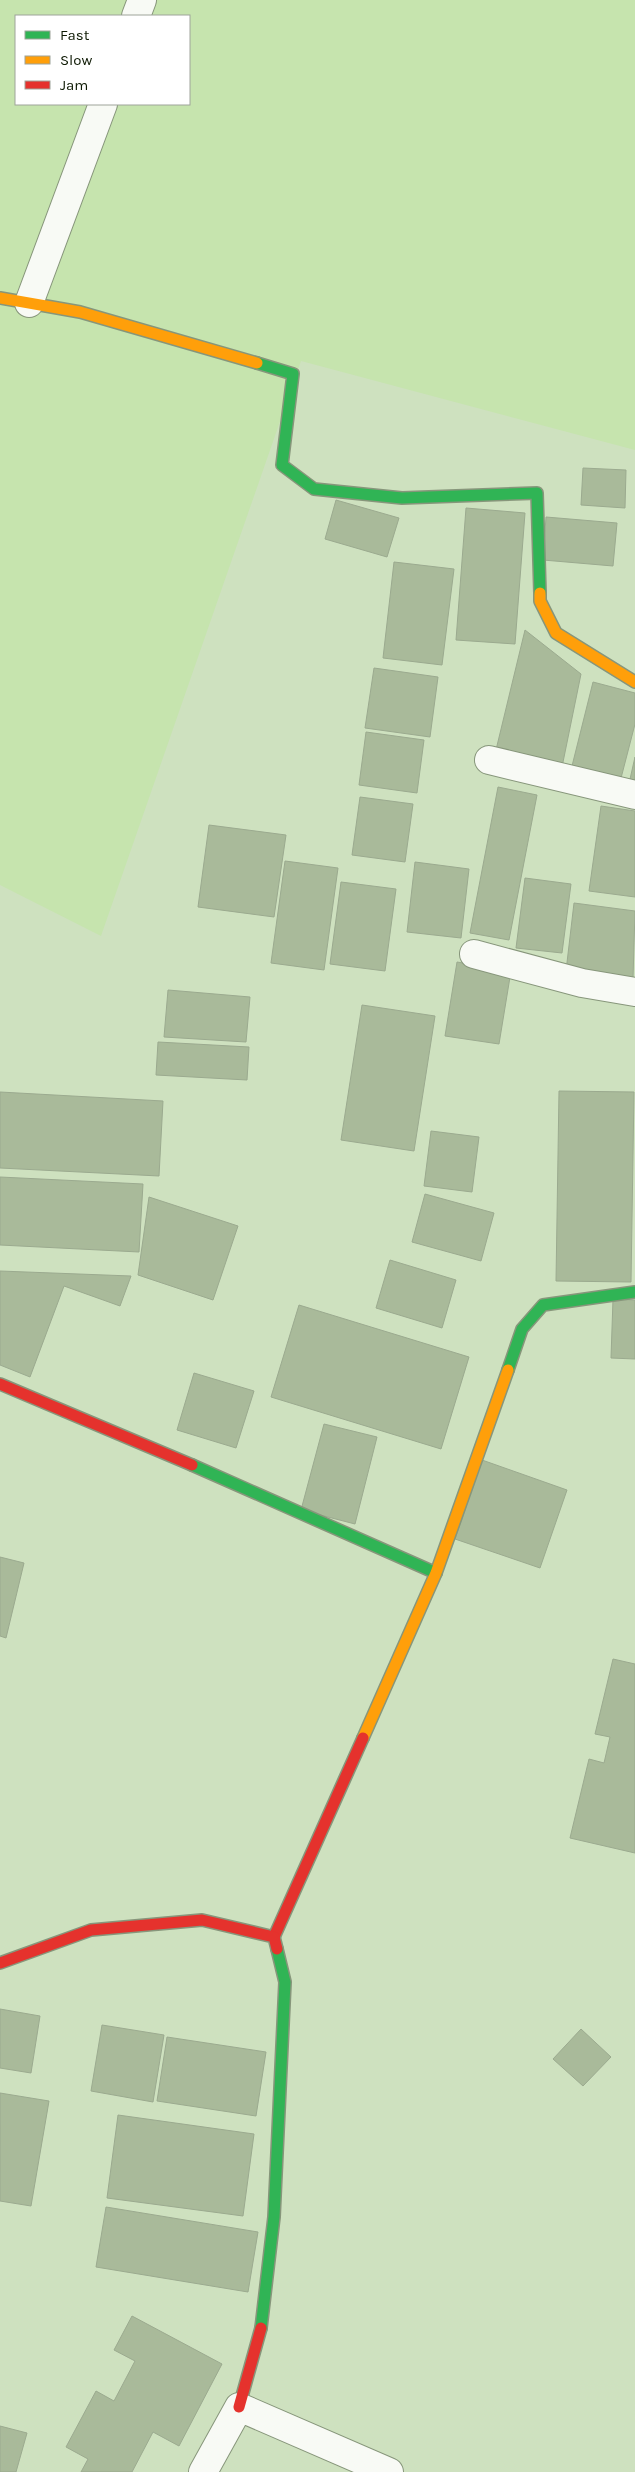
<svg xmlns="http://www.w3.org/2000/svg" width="635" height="2472" viewBox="0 0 635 2472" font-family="Karla,sans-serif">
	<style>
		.built { fill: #c6e4ae; fill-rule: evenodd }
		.building { fill: #a9ba9a; stroke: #9baa8f }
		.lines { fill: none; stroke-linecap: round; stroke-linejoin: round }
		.street-casing { stroke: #87967b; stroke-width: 30 }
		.fast-casing { stroke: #87967b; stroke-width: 14 }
		.slow-casing { stroke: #87967b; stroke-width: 14 }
		.jam-casing { stroke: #87967b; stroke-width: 14 }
		.street { stroke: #f8faf5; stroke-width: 28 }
		.fast { stroke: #30b455; stroke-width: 11 }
		.slow { stroke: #ff9f0a; stroke-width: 11 }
		.jam { stroke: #e5322d; stroke-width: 11 }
	</style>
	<rect width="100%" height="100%" fill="#cee1bf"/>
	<path class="built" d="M0 0H635V450L301 361 101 936 0 885ZM16 16H189V104H16Z"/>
	<g class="building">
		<path d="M583 468 626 470 625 508 581 505Z"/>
		<path d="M336 500 399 518 387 557 325 539Z"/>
		<path d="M466 508 525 513 515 644 456 640Z"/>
		<path d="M546 517 617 523 613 566 543 560Z"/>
		<path d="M394 562 454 569 442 665 383 658Z"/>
		<path d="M525 630 581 674 562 767 495 754Z"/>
		<path d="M374 668 438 677 430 737 365 728Z"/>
		<path d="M593 682 635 693V724L620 782 571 770Z"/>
		<path d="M366 732 424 740 417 793 359 785Z"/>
		<path d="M635 757V790L628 788Z"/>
		<path d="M498 787 537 795 509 940 470 933Z"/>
		<path d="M360 797 413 804 405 862 352 855Z"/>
		<path d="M601 806 635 811V897L589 891Z"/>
		<path d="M209 825 286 835 274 917 198 907Z"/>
		<path d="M285 861 338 868 324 970 271 963Z"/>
		<path d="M415 862 469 869 461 938 407 932Z"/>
		<path d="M525 878 571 884 562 953 516 948Z"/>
		<path d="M341 882 396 889 385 971 330 964Z"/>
		<path d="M574 903 635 911 633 979 566 971Z"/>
		<path d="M457 962 511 971 499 1044 445 1036Z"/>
		<path d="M168 990 250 997 246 1042 164 1037Z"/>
		<path d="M362 1005 435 1016 414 1151 341 1140Z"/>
		<path d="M158 1042 249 1047 247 1080 156 1075Z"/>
		<path d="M559 1091 634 1092 631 1282 556 1281Z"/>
		<path d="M0 1092 163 1101 159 1176 0 1168Z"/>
		<path d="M431 1131 479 1137 472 1192 424 1186Z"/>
		<path d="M0 1177 143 1184 139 1252 0 1245Z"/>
		<path d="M425 1194 494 1213 481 1261 412 1242Z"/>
		<path d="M149 1197 238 1226 213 1300 138 1275Z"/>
		<path d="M390 1260 456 1280 442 1328 376 1308Z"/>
		<path d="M0 1271 131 1276 120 1306 64 1286 30 1377 0 1365Z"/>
		<path d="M613 1299 635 1300V1359L611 1358Z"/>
		<path d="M299 1305 469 1357 441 1449 271 1397Z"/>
		<path d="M194 1373 254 1391 236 1448 177 1430Z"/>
		<path d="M324 1424 377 1437 355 1524 301 1510Z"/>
		<path d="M482 1460 567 1490 540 1568 455 1539Z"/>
		<path d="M0 1557 24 1563 6 1638 0 1636Z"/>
		<path d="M613 1659 635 1664V1853L570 1838 589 1759 604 1763 610 1737 595 1734Z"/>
		<path d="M0 2009 40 2016 31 2073 0 2068Z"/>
		<path d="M102 2025 164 2035 153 2102 91 2091Z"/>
		<path d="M581 2029 611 2057 583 2086 553 2059Z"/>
		<path d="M167 2037 266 2052 256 2116 157 2101Z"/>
		<path d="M0 2093 49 2101 31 2206 0 2201Z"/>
		<path d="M118 2115 254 2134 243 2216 107 2198Z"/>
		<path d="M106 2207 258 2232 248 2292 96 2267Z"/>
		<path d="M132 2316 222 2364 179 2446 153 2432 132 2472H81L88 2459 66 2447 96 2391 114 2401 135 2361 114 2350Z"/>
		<path d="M0 2426 27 2433 16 2472H0Z"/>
	</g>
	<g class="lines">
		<g class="street-casing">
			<g id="street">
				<path d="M136 16 142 0"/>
				<path d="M29 303 103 104"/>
				<path d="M489 760 635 795"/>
				<path d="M474 954 582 983 635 992"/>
				<path d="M203 2472 239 2407 389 2472"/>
			</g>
		</g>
		<g class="fast-casing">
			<g id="fast">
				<path d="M257 363 293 374 282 465 314 489 402 498 537 493 540 593"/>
				<path d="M508 1370 522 1329 543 1305 635 1292"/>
				<path d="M192 1465 436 1573"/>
				<path d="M261 2328 274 2217 285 1982 277 1949"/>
			</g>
		</g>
		<g class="slow-casing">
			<g id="slow">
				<path d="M0 298 80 312 257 363"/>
				<path d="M540 593V601L556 633 635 682"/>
				<path d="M363 1738 436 1573 508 1370"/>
			</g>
		</g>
		<g class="jam-casing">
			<g id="jam">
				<path d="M0 1384 192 1465"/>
				<path d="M274 1937 363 1738"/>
				<path d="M0 1963 91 1930 202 1920 274 1937 277 1949"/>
				<path d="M239 2407 261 2328"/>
			</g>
		</g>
		<use href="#street" class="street"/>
		<use href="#fast" class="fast"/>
		<use href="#slow" class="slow"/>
		<use href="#jam" class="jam"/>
	</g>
	<rect x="15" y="15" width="175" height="90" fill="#ffffff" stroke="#9ea39a"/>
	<rect x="25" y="31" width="25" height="8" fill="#30b455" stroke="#9ea39a"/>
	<text x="60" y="40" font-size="15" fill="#0d1903">Fast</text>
	<rect x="25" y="56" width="25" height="8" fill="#ff9f0a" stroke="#9ea39a"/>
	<text x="60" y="65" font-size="15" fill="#0d1903">Slow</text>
	<rect x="25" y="81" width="25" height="8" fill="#e5322d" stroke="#9ea39a"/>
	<text x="60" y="90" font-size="15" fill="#0d1903">Jam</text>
</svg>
